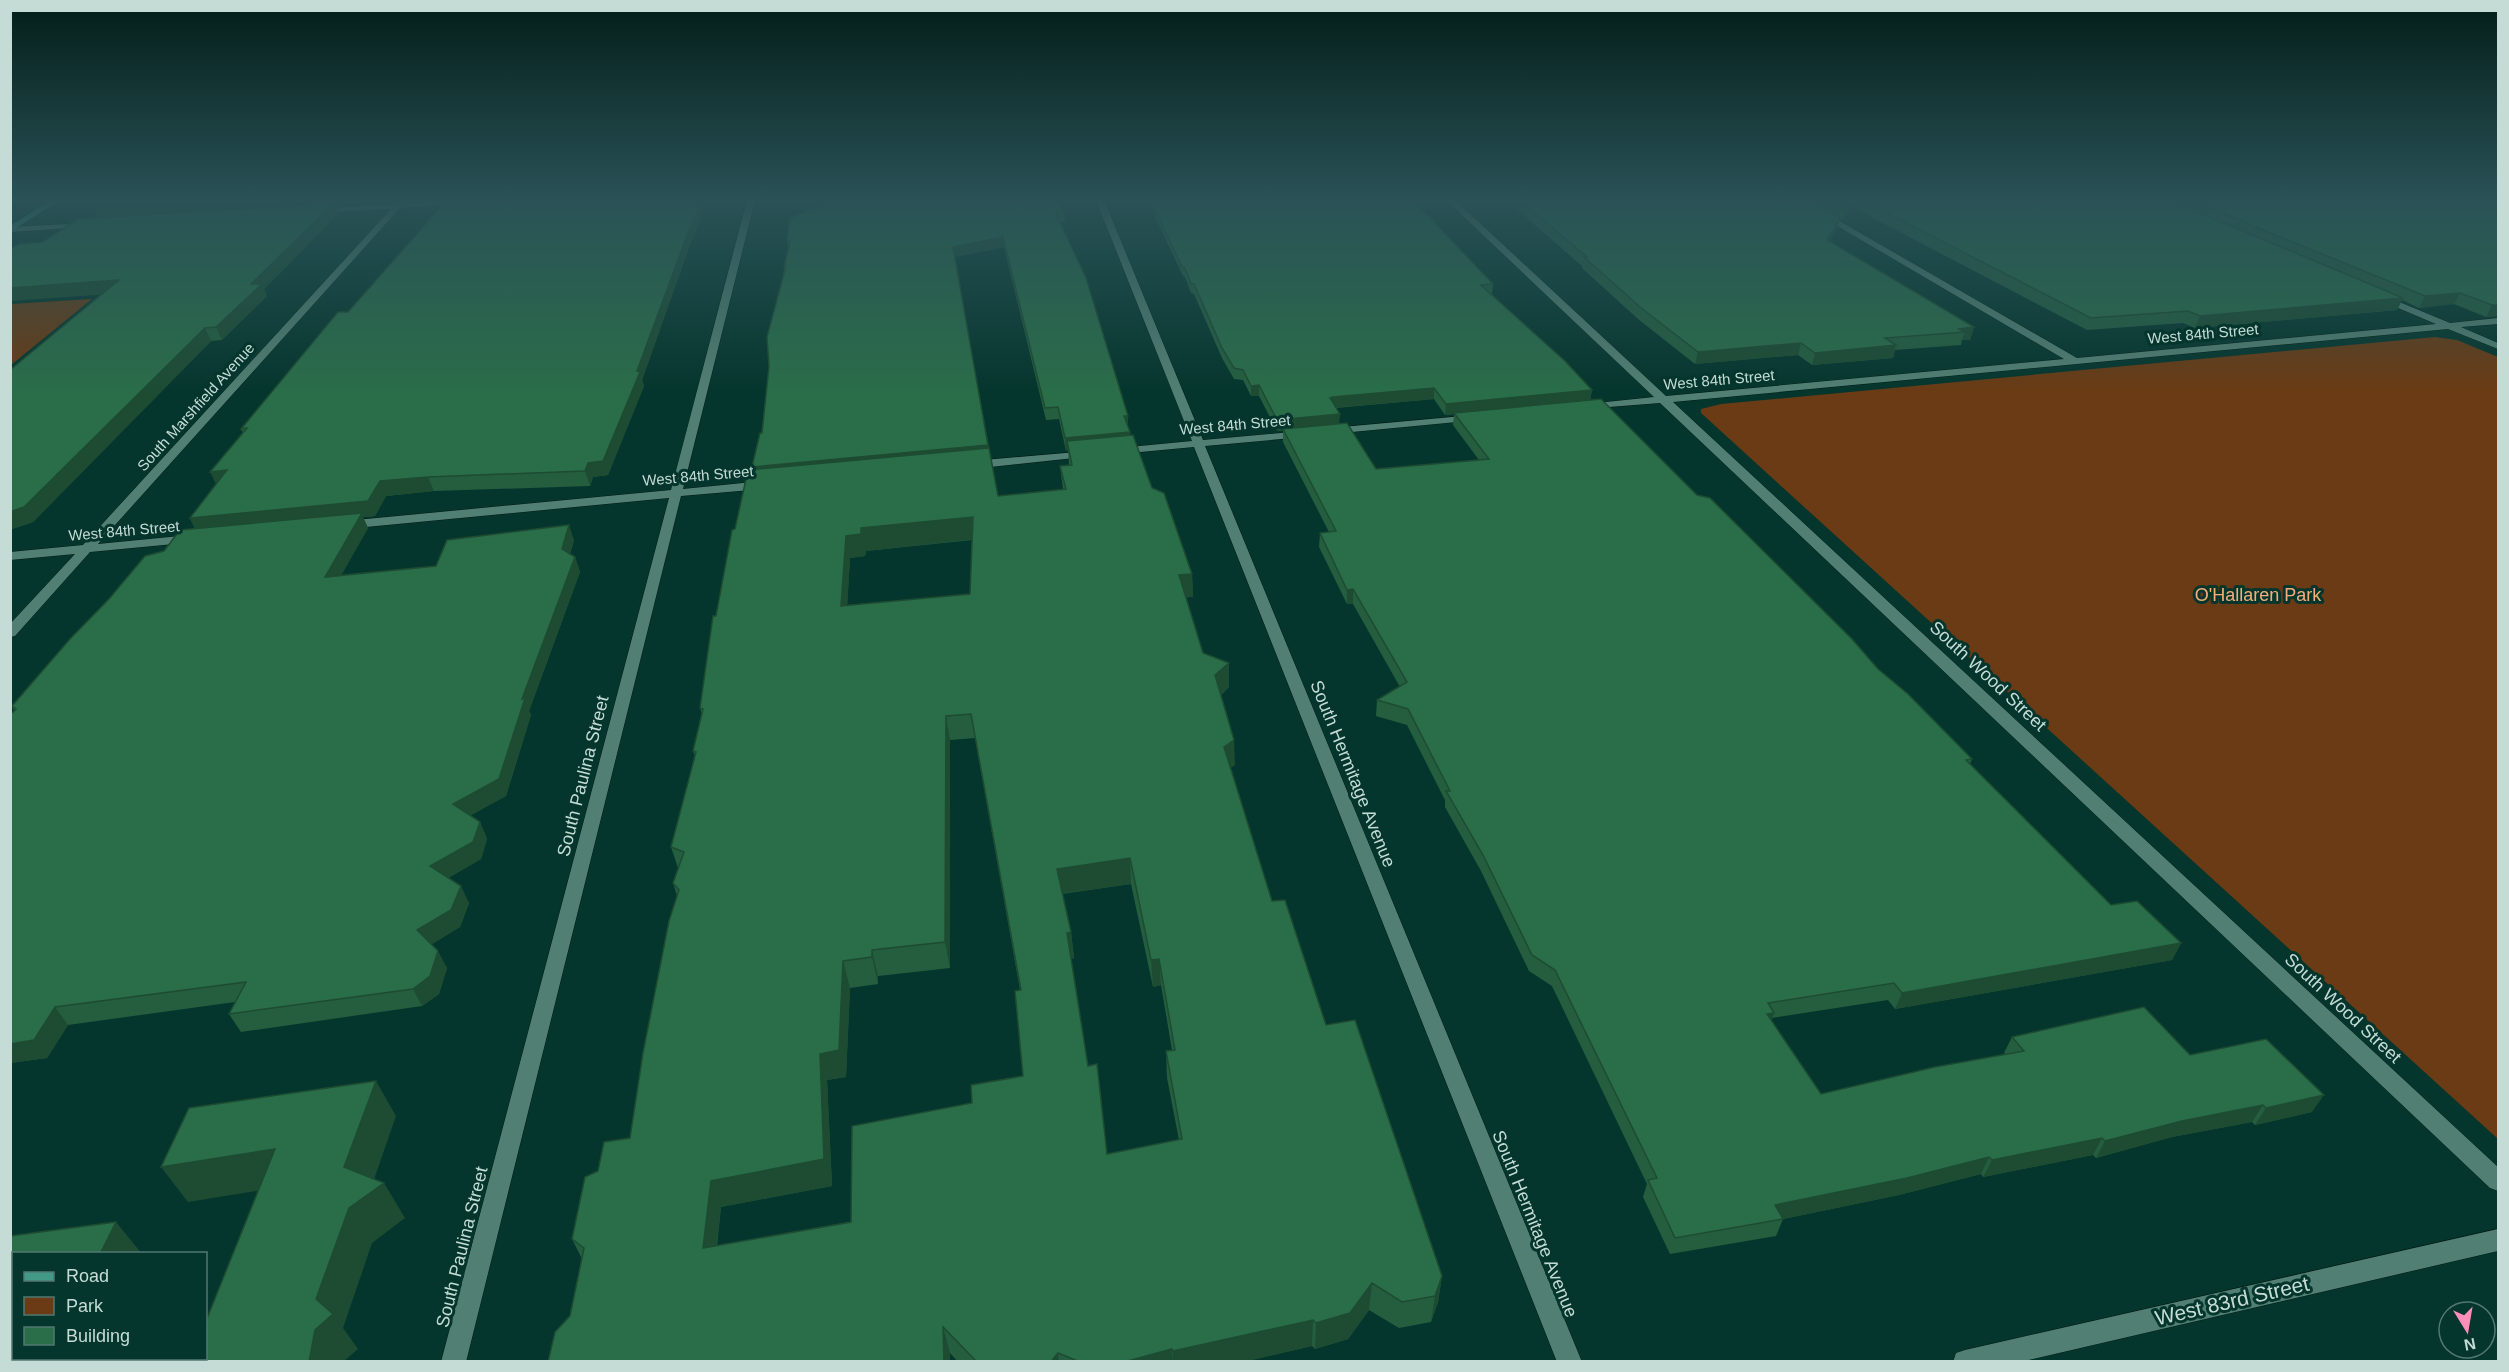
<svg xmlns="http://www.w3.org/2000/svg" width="2509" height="1372" viewBox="0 0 2509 1372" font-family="Helvetica,sans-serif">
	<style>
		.green { fill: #6a3b14 }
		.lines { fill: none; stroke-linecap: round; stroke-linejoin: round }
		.minor-casing { stroke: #001b15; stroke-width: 1 }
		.major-casing { stroke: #001b15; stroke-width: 1 }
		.minor { fill: #527f73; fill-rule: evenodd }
		.major { fill: #429986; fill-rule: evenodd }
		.wall { fill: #245e3f; fill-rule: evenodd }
		.shaded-wall { fill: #1d4c33 }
		.building { fill: #2a6d49; stroke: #1d4c33; stroke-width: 1.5; fill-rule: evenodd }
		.labels { text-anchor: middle; stroke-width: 6; stroke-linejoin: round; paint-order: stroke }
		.far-street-label { font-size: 15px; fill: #c5dcd6; stroke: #05362d }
		.park-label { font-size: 18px; fill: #f5ad79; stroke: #05362d }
		.street-label { font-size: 18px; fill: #c5dcd6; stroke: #05362d }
		.near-street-label { font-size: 21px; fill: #c5dcd6; stroke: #05362d }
	</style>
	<rect width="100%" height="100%" fill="#05362d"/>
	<g class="green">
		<path d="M92 299 11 365V304Z"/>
		<path d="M2435 337 2457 340 2498 357V1139L1701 413V409L1721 404Z"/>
	</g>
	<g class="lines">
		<g class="minor-casing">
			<g id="minor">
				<path d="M398 200H407L404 203 503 200 400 208 98 544 190 535 195 536 196 539 195 542 90 552 15 636 10 637V624L75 554 10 560V552L83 545 391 209 316 213H313V209L395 204Z"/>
				<path d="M747 200H755L683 489 763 481 769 485 763 489 681 496 466 1362H441L669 498 345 529 339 525 345 521 671 490Z"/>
				<path d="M1096 200H1104L1203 440 1304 431 1310 434 1304 437 1205 446 1582 1362H1557L1194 447 1119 454 1113 451 1119 448 1192 441Z"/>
				<path d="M1446 200H1455L1666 396 2064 359 1793 200H1803L2077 358 2436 324 2377 299V295L2380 294 2450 323 2498 318V324L2461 327 2498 343V349L2448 329 1673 402 2498 1167V1191L2490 1188 1660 403 1583 409 1582 407 1587 404 1654 397Z"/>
				<path d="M89 223 90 225 86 227 10 232V227Z"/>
				<path d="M1474 415 1480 418 1478 420 1331 434 1325 431 1331 428Z"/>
				<path d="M1089 451 1093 452V456L972 469 966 465 972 461Z"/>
				<path d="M2498 1229V1251L2020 1362H1953L1956 1353 1965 1350Z"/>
			</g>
		</g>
		<g class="major-casing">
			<path id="major" d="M50 200H60L10 232V226Z"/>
		</g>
		<use href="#minor" class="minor"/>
		<use href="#major" class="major"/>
	</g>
	<g class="wall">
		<path d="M1147 200H1413L1493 284 1492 294H1490L1592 390 1590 400 1697 495 1972 759 1970 764 2111 905 2181 943 2172 960 1895 1009 1888 1000 1772 1018 1771 1021 1821 1094 2005 1054 2004 1053 2012 1037 2190 1055 2312 1112 2255 1125 2252 1122 2172 1137 2096 1158 2093 1155 1983 1177 1981 1174 1899 1195 1783 1219 1776 1236 1670 1254 1643 1197 1647 1184 1552 986 1529 971 1481 871 1445 807V800L1407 725 1376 716 1377 700 1400 687 1353 604H1347L1319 547 1320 533 1329 532 1283 442V430L1277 431 1259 396H1251L1243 380 1234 379 1222 358 1194 294 1191 293 1185 277 1183 276ZM1434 399 1445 415 1454 414 1453 425 1479 460 1376 469 1339 424 1336 408Z"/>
		<path d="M1506 200H2499V318L2498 316 2486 317 2454 304 2419 308 2402 300 2397 310 2195 328 2183 323 2087 330 1850 206 1842 220 1840 219 1837 229 1830 241 1974 327 1970 340H1962L1961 345 1895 350 1893 358 1812 365 1798 355 1695 364 1638 319 1582 268V266Z"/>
		<path d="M335 205 338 214 264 289 267 296 222 340 211 341 33 522 12 529 102 294 78 219 348 205Z"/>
		<path d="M1064 212 1065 221 1059 222 1130 432V435L1152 488 1192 574 1193 597H1186L1203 653 1229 663V687L1221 695 1235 765 1230 768 1272 901 1326 1025 1442 1276 1438 1302 1431 1322 1399 1328 1369 1310 1348 1339 1315 1349 1312 1346 1243 1362H958L950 1353V1362H548L570 1316 582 1259 572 1239 598 1171 630 1138 677 896 673 883 678 868 671 847 695 756 693 751 702 715 700 708 716 616 735 529 753 470 752 467 762 433 784 271V267L788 249 787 241ZM1004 247 1046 420 1059 419 1066 451 1068 450 1069 465 1060 466 1063 489 998 496 954 257ZM972 540 970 594 847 605 850 558 865 556 866 551ZM975 738 1020 990 1023 1076 972 1103 851 1222 717 1246 721 1207 832 1186 827 1080 846 1077 850 988 878 984V976L950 968V740ZM1131 884 1153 987 1161 985 1172 1050 1166 1051 1167 1078 1179 1140 1107 1154 1088 1066 1071 959 1074 958 1071 932 1062 894Z"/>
		<path d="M691 242 642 380 644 386 608 475 593 477 590 486 434 491 386 496 375 516 363 517 368 528 341 575 436 566 574 540 570 554 575 557 580 572 529 711 531 715 506 796 470 815 480 822 487 839 481 859 448 878 469 903 460 927 431 944 447 968 439 994 422 1006 241 1032 229 1014 235 1002 68 1025 47 1058 10 1063V715L14 711 12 706 164 551 195 529 190 518 216 484 243 433 241 429 348 312Z"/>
	</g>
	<g class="shaded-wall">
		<path d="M180 200H352L348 205H335L338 214 264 289 267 296 222 340 216 327 98 219 91 205Z"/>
		<path d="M703 200H710L691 242 642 380 644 386 608 475 593 477 590 486 585 471 588 463 637 371 689 230Z"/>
		<path d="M1850 200H1852L1850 206 1842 220 1845 210Z"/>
		<path d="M1840 218 1837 229 1825 251 1827 240Z"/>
		<path d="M1003 237 1004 247 954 257 953 247Z"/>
		<path d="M119 280 125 293 10 301V288Z"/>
		<path d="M2460 293 2454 304 2419 308 2425 296Z"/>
		<path d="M2403 298 2397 310 2195 328 2200 316Z"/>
		<path d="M2492 305H2499V314L2498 316 2486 317Z"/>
		<path d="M1974 327 1970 340H1962L1965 332 1959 329Z"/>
		<path d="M205 328 211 341 33 522 12 529 10 531V512Z"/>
		<path d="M1801 343 1798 355 1695 364 1698 352Z"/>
		<path d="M1896 345 1893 358 1812 365 1815 353Z"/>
		<path d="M1259 385V396H1251V386Z"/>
		<path d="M1434 388V399L1332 408 1330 398Z"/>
		<path d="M1592 390 1590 401 1445 415 1446 404Z"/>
		<path d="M1340 414 1339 425 1277 431V420Z"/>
		<path d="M1124 416H1128V428Z"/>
		<path d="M1130 432 1131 445 1067 441 1068 450 1066 451 1065 438Z"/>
		<path d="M988 445 990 458 755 480 752 467Z"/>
		<path d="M227 470 217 486 210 472Z"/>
		<path d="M428 477 434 491 386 496 375 516 363 517 368 528 332 592 325 577 197 532 190 518 380 481Z"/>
		<path d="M973 517 976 539 866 551 865 556 850 558 846 629 841 606 846 536 861 528Z"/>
		<path d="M569 525 574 540 567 564 562 549Z"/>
		<path d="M575 557 580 572 529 711 531 715 506 796 461 821 453 804 522 699Z"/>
		<path d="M1192 574 1193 597 1180 598 1179 575Z"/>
		<path d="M1353 589V604H1347V590Z"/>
		<path d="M1229 663V687L1216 699 1215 675Z"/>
		<path d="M946 716 950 740V968L945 942Z"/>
		<path d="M1234 740 1235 765 1224 772V747Z"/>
		<path d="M480 822 487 839 481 859 438 884 430 866Z"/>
		<path d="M1130 858 1131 884 1059 894 1057 869Z"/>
		<path d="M461 886 469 903 460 927 426 948 417 930Z"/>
		<path d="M1071 932 1074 958 1070 959 1067 933Z"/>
		<path d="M2181 943 2172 960 1895 1009 1902 993Z"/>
		<path d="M872 950 878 976V984L872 957Z"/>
		<path d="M438 951 447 968 439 994 422 1006 413 989Z"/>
		<path d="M1159 959 1161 985 1153 987 1151 960Z"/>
		<path d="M843 961 850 988 846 1077 827 1080 832 1186 721 1207 713 1275 703 1248 711 1181 820 1054Z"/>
		<path d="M55 1007 68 1025 47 1058 10 1063V1044Z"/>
		<path d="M1774 1013 1769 1030 1767 1014Z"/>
		<path d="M376 1081 396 1116 369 1194 384 1183 405 1218 372 1243 343 1328 358 1349 343 1362H309L316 1299 344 1167Z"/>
		<path d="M2324 1095 2312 1112 2255 1125 2266 1108Z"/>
		<path d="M2263 1105 2252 1122 2172 1137 2096 1158 2105 1141 2182 1121Z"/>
		<path d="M2102 1138 2093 1155 1983 1177 1992 1160Z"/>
		<path d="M275 1149 299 1184 188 1202 161 1167Z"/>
		<path d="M1989 1157 1981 1174 1899 1195 1783 1219 1775 1205Z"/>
		<path d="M116 1222 142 1254H100Z"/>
		<path d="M1442 1276 1438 1302 1431 1322 1435 1296Z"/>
		<path d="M1372 1283 1369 1310 1348 1339 1315 1349 1316 1323Z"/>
		<path d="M1313 1320 1312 1346 1243 1362H1173V1351Z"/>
		<path d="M943 1327 950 1353V1362H944Z"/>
		<path d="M1172 1349 1173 1362H1124Z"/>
		<path d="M1058 1353 1059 1362H1051Z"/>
		<path d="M48 1359H94L93 1362H47Z"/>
	</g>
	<g class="building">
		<path d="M99 200H180L91 205Z"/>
		<path d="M447 200H703L689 230 637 371 640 372 603 461 588 463 585 471 428 477 380 481 368 501 190 518 227 470 210 472 247 428 241 429 338 312H348Z"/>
		<path d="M833 200H1059L1064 212H1055L1086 278 1128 416H1124L1130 432 1065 438 1058 407 1045 408 1003 237 953 247 988 445 752 467 760 433H762L769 366 767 337 786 266 784 267 790 242 787 241 790 218Z"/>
		<path d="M1150 200H1413L1493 284 1481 285 1565 361 1592 390 1446 404 1434 388 1333 397 1330 398 1340 414 1277 420 1259 385 1251 386 1243 370 1234 368 1222 348 1194 284H1191L1185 268 1182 267Z"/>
		<path d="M1519 200H1809L1840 218 1827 240 1974 327 1959 329 1965 332 1885 338 1896 345 1815 353 1801 343 1698 352 1640 307 1584 257H1587Z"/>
		<path d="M1828 200H1850L1845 210Z"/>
		<path d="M1862 200H2169L2403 298 2200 316 2188 311 2091 318Z"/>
		<path d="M2190 200H2499V305H2492L2460 293 2425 296Z"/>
		<path d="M334 203 251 284H262L216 327 205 328 24 507 10 512V370L119 280 10 288V249L19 244 43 242 78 219Z"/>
		<path d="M1601 399 1697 495 1710 498 1852 639 1878 669 1908 694 1972 759 1966 760 2111 905 2137 901 2181 943 1902 993 1894 983 1768 1003 1774 1013 1767 1014 1821 1094 1935 1067 2024 1051 2012 1037 2144 1007 2190 1055 2266 1039 2324 1095 2266 1108 2263 1105 2182 1121 2105 1141 2102 1138 1992 1160 1989 1157 1907 1178 1775 1205 1783 1219 1675 1238 1648 1180 1657 1178 1555 970 1532 955 1483 855 1446 791H1450L1408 709 1377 700 1407 682 1353 589 1347 590 1320 533 1336 531 1283 429 1347 423 1376 469 1489 459 1454 413Z"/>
		<path d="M1133 435 1152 488 1164 493 1192 574 1179 575 1203 653 1229 663 1215 675 1234 740 1224 747 1272 901 1285 900 1326 1025 1355 1020 1442 1276 1435 1296 1402 1302 1372 1283 1350 1313 1316 1323 1313 1320 1173 1351 1172 1349 1124 1362H1080L1058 1353 1051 1362H977L943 1327 944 1362H548L555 1332 570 1316 584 1248 572 1239 585 1177 598 1171 604 1142 630 1138 643 1053 669 921 679 890 673 883 684 852 671 847 696 752 693 751 703 709 700 708 713 616H716L732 530 735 529 748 470 989 448 998 496 1066 489 1060 466 1072 465 1067 441ZM973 517 970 594 841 606 846 536 861 534V528ZM971 714 1021 990 1015 991 1023 1076 971 1085 972 1103 852 1126 851 1222 703 1248 711 1181 824 1159 820 1054 839 1050 843 961 872 957V950L945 942 946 716ZM1130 858 1151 960 1159 959 1175 1050 1166 1051 1182 1139 1107 1154 1097 1064 1088 1066 1067 933 1071 932 1057 869Z"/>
		<path d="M362 513 325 577 436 566 447 540 569 525 562 549 575 557 522 699 525 698 499 779 453 804 480 822 473 842 430 866 461 886 451 910 417 930 438 951 430 976 413 989 229 1014 246 982 55 1007 34 1040 10 1044V715L16 709 12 706 70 639 109 599 145 556 164 551 180 530Z"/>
		<path d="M376 1081 344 1167 384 1183 349 1208 316 1299 333 1314 315 1330 309 1362H189L190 1359H206V1321L275 1149 161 1167 189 1108Z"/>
		<path d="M116 1222 100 1254H14V1359H48L47 1362H10V1236Z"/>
	</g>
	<linearGradient id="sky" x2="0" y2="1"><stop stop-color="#031e19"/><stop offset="0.51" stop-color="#2a5257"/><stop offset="1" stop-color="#2a5257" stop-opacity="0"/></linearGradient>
	<rect width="2509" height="392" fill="url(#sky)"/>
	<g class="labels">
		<g class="far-street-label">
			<text transform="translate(2203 334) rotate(-5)" y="5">West 84th Street</text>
			<text transform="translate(1719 380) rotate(-5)" y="5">West 84th Street</text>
			<text transform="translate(196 407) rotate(-48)" y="5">South Marshfield Avenue</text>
			<text transform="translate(1235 425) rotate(-5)" y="5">West 84th Street</text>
			<text transform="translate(698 476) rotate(-5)" y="5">West 84th Street</text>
			<text transform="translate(124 531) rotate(-5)" y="5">West 84th Street</text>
		</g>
		<g class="park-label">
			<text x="2258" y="601">O'Hallaren Park</text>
		</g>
		<g class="street-label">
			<text transform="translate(1988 676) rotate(43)" y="6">South Wood Street</text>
			<text transform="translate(1353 774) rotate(68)" y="6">South Hermitage Avenue</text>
			<text transform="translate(583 776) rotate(-76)" y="6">South Paulina Street</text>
			<text transform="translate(2343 1008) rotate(43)" y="6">South Wood Street</text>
			<text transform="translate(1535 1224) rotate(68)" y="6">South Hermitage Avenue</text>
			<text transform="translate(462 1247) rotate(-76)" y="6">South Paulina Street</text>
		</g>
		<g class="near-street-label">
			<text transform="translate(2232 1301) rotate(-13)" y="7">West 83rd Street</text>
		</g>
	</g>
	<rect width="2509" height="1372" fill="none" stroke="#c5dcd6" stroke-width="24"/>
	<rect x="12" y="1252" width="195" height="108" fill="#05362d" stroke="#527871" stroke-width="1.5"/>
	<rect x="24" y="1272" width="30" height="9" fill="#429986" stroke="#527871" stroke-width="1.5"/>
	<text x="66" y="1282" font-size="18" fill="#c5dcd6">Road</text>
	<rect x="24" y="1297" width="30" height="18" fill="#6a3b14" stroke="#527871" stroke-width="1.5"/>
	<text x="66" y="1312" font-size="18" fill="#c5dcd6">Park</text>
	<rect x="24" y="1327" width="30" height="18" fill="#2a6d49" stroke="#527871" stroke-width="1.5"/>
	<text x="66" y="1342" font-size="18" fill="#c5dcd6">Building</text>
	<g transform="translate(2467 1330) rotate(169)"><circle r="28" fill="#05362d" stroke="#527871" stroke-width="1.5"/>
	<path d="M0-4.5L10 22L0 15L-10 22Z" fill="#ff8eb9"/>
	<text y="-9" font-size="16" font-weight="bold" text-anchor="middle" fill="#c5dcd6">N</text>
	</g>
</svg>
